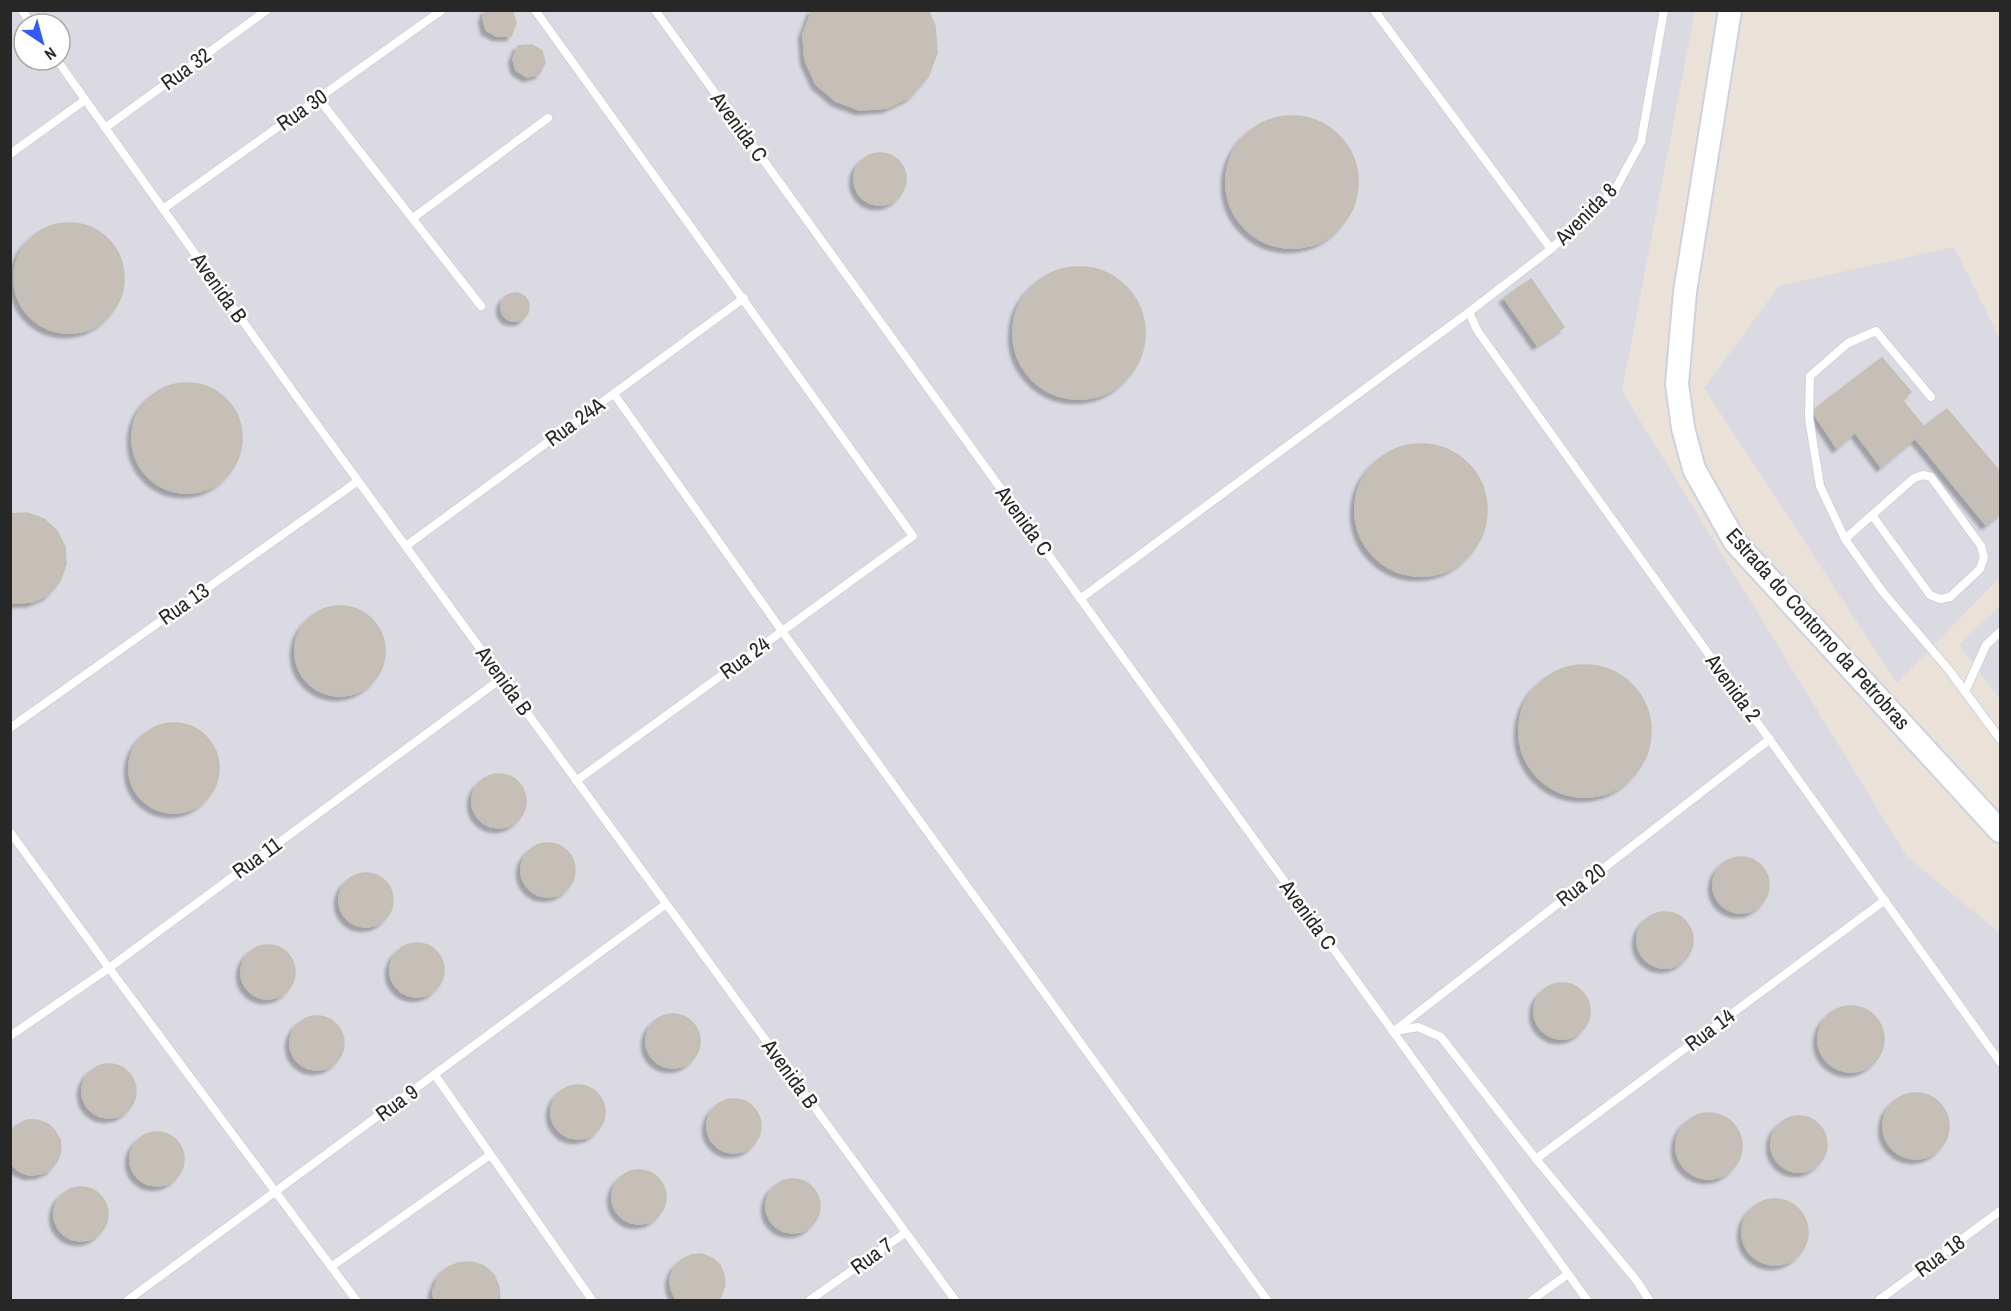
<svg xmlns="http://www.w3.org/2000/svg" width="2011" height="1311" viewBox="0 0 2011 1311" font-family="'Archivo Narrow',sans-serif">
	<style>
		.industrial { fill: #dbd9e2; fill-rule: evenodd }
		.building { fill: #c5bfb8; stroke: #c5beb2; stroke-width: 1.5; filter: url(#shadow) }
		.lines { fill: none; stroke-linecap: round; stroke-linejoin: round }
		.lane-casing { stroke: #cdd1e0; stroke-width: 10 }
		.secondary-casing { stroke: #cdd1e0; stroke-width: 26 }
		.lane { stroke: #fff; stroke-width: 8 }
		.secondary { stroke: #fff; stroke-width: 22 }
		.labels { text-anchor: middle; stroke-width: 5; stroke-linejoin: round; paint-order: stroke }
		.street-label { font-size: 21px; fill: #272727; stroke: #fff }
	</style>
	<defs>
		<filter id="shadow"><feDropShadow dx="-4.5" dy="4.5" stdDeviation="1.5" flood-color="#0004"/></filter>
	</defs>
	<rect width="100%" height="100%" fill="#eae2d8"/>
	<g class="industrial">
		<path d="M10 11H1695L1622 391 1907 857 2000 933V1300H11ZM24 24H60V60H24Z"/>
		<path d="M1954 247 2000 339V577L1897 683 1704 388 1779 286Z"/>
		<path d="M2000 606V699L1959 645Z"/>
	</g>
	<g class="building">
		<path d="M486 10H512L516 23 511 36H497L486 30 483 18Z"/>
		<path d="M812 10H928L935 26 937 53 928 77 910 97 887 108 860 110 836 101 816 84 805 60 803 34Z"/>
		<path d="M532 45 542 51 545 63 539 74 527 77 516 70 513 59 518 46Z"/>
		<circle cx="1292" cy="182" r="66"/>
		<circle cx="880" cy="179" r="26"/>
		<circle cx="69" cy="278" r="55"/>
		<circle cx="1079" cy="333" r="66"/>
		<path d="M1531 279 1564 327 1537 345 1504 298Z"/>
		<circle cx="515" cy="307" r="14"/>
		<path d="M1882 358 1911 392 1902 400 1924 427 1947 409 2001 473V513L1986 525 1915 438 1881 467 1855 432 1837 448 1815 415V409Z"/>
		<circle cx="187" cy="438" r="55"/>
		<circle cx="1421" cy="510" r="66"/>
		<path d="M27 513 44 519 57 531 65 547 66 564 60 581 48 595 32 602 10 603V514Z"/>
		<circle cx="340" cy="651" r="45"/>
		<circle cx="1585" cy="731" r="66"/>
		<circle cx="174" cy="768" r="45"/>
		<circle cx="499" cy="801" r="27"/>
		<circle cx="548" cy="870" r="27"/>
		<circle cx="1741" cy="885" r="28"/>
		<circle cx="366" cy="900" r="27"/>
		<circle cx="1665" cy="940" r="28"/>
		<circle cx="417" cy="970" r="27"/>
		<circle cx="268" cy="972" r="27"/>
		<circle cx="1562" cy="1011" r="28"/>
		<circle cx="1851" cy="1039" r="33"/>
		<circle cx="673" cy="1041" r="27"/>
		<circle cx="317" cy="1043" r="27"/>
		<circle cx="109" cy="1091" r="27"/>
		<circle cx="578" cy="1112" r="27"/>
		<circle cx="1916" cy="1126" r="33"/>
		<circle cx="734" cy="1126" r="27"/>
		<circle cx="1709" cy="1146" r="33"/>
		<circle cx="1799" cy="1144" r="28"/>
		<path d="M27 1120H37L48 1124 55 1131 60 1140 61 1151 57 1161 50 1170 40 1174 29 1175 19 1171 10 1163V1132L17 1125Z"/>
		<circle cx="157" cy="1159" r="27"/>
		<circle cx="639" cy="1197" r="27"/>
		<circle cx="793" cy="1206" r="27"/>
		<circle cx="81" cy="1214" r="27"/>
		<circle cx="1775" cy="1232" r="33"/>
		<path d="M701 1254 712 1258 720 1265 724 1275 725 1285 721 1296 717 1300H676L671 1289 670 1278 674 1268 681 1260 691 1255Z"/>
		<path d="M472 1262 484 1266 494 1275 499 1287 500 1300H434L433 1291 438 1278 446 1268 458 1263Z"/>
	</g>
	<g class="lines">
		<g class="lane-casing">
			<g id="lane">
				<path d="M22 10 31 24"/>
				<path d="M535 10 913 536 576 781"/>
				<path d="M655 10 1587 1300"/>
				<path d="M1374 10 1551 249"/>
				<path d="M57 60 294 393 955 1300"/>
				<path d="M318 98 481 306"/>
				<path d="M105 128 267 10"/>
				<path d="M10 154 85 100"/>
				<path d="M163 209 442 10"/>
				<path d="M413 218 548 118"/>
				<path d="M1469 312 1477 330 2000 1062"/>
				<path d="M614 394 782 631 1267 1300"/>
				<path d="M1931 397 1876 331 1848 343 1810 376 1809 418 1820 486 1845 539 1882 591 1949 670 2000 739"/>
				<path d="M1845 539 1872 515 1930 595 1940 599 1950 597 1980 569 1984 557 1981 546 1931 477 1923 475 1914 478 1872 515"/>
				<path d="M406 546 744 298"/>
				<path d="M1080 599 1469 312 1551 249 1616 188 1641 142 1664 10"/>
				<path d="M1965 692 1986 645 2000 632"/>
				<path d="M10 728 358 481"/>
				<path d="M10 832 109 968 356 1300"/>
				<path d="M1394 1031 1418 1027 1441 1037 1536 1159 1637 1281 1649 1300"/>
				<path d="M1393 1032 1770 739"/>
				<path d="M10 1036 109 968 502 678"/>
				<path d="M435 1075 592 1300"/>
				<path d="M1536 1159 1885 900"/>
				<path d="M331 1267 490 1155"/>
				<path d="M128 1300 666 904"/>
				<path d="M810 1300 905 1233"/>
				<path d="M1532 1300 1568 1274"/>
				<path d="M1879 1300 2000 1211"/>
			</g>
		</g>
		<g class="secondary-casing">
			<path id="secondary" d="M1730 10 1685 292 1677 384 1683 428 1694 469 1735 542 2000 831"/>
		</g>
		<use href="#lane" class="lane"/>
		<use href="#secondary" class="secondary"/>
	</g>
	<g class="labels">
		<g class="street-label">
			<text transform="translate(186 69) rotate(-36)" y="7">Rua 32</text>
			<text transform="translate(302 110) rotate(-35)" y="7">Rua 30</text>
			<text transform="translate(739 127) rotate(54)" y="7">Avenida C</text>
			<text transform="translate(1586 214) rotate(-45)" y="7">Avenida 8</text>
			<text transform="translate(219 288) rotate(55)" y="7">Avenida B</text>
			<text transform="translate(575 422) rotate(-36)" y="7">Rua 24A</text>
			<text transform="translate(1024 521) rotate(54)" y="7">Avenida C</text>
			<text transform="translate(184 604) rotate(-35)" y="7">Rua 13</text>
			<text transform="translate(1818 629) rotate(48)" y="7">Estrada do Contorno da Petrobras</text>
			<text transform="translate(745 658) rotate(-36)" y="7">Rua 24</text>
			<text transform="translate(504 681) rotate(54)" y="7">Avenida B</text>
			<text transform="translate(1733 688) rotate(54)" y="7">Avenida 2</text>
			<text transform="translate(257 858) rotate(-36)" y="7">Rua 11</text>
			<text transform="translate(1581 885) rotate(-38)" y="7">Rua 20</text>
			<text transform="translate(1308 915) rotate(54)" y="7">Avenida C</text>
			<text transform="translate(1710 1030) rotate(-37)" y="7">Rua 14</text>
			<text transform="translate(790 1074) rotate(54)" y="7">Avenida B</text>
			<text transform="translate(397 1103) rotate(-36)" y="7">Rua 9</text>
			<text transform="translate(872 1256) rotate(-36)" y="7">Rua 7</text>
			<text transform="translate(1940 1256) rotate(-36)" y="7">Rua 18</text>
		</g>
	</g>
	<rect width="2011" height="1311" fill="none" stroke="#272727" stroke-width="24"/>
	<g transform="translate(42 42) rotate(144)"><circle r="28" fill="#ffffff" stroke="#a9a9a9" stroke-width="1.5"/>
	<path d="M0-4.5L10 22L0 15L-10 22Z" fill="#365af9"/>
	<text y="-9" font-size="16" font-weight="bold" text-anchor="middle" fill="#272727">N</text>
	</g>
</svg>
